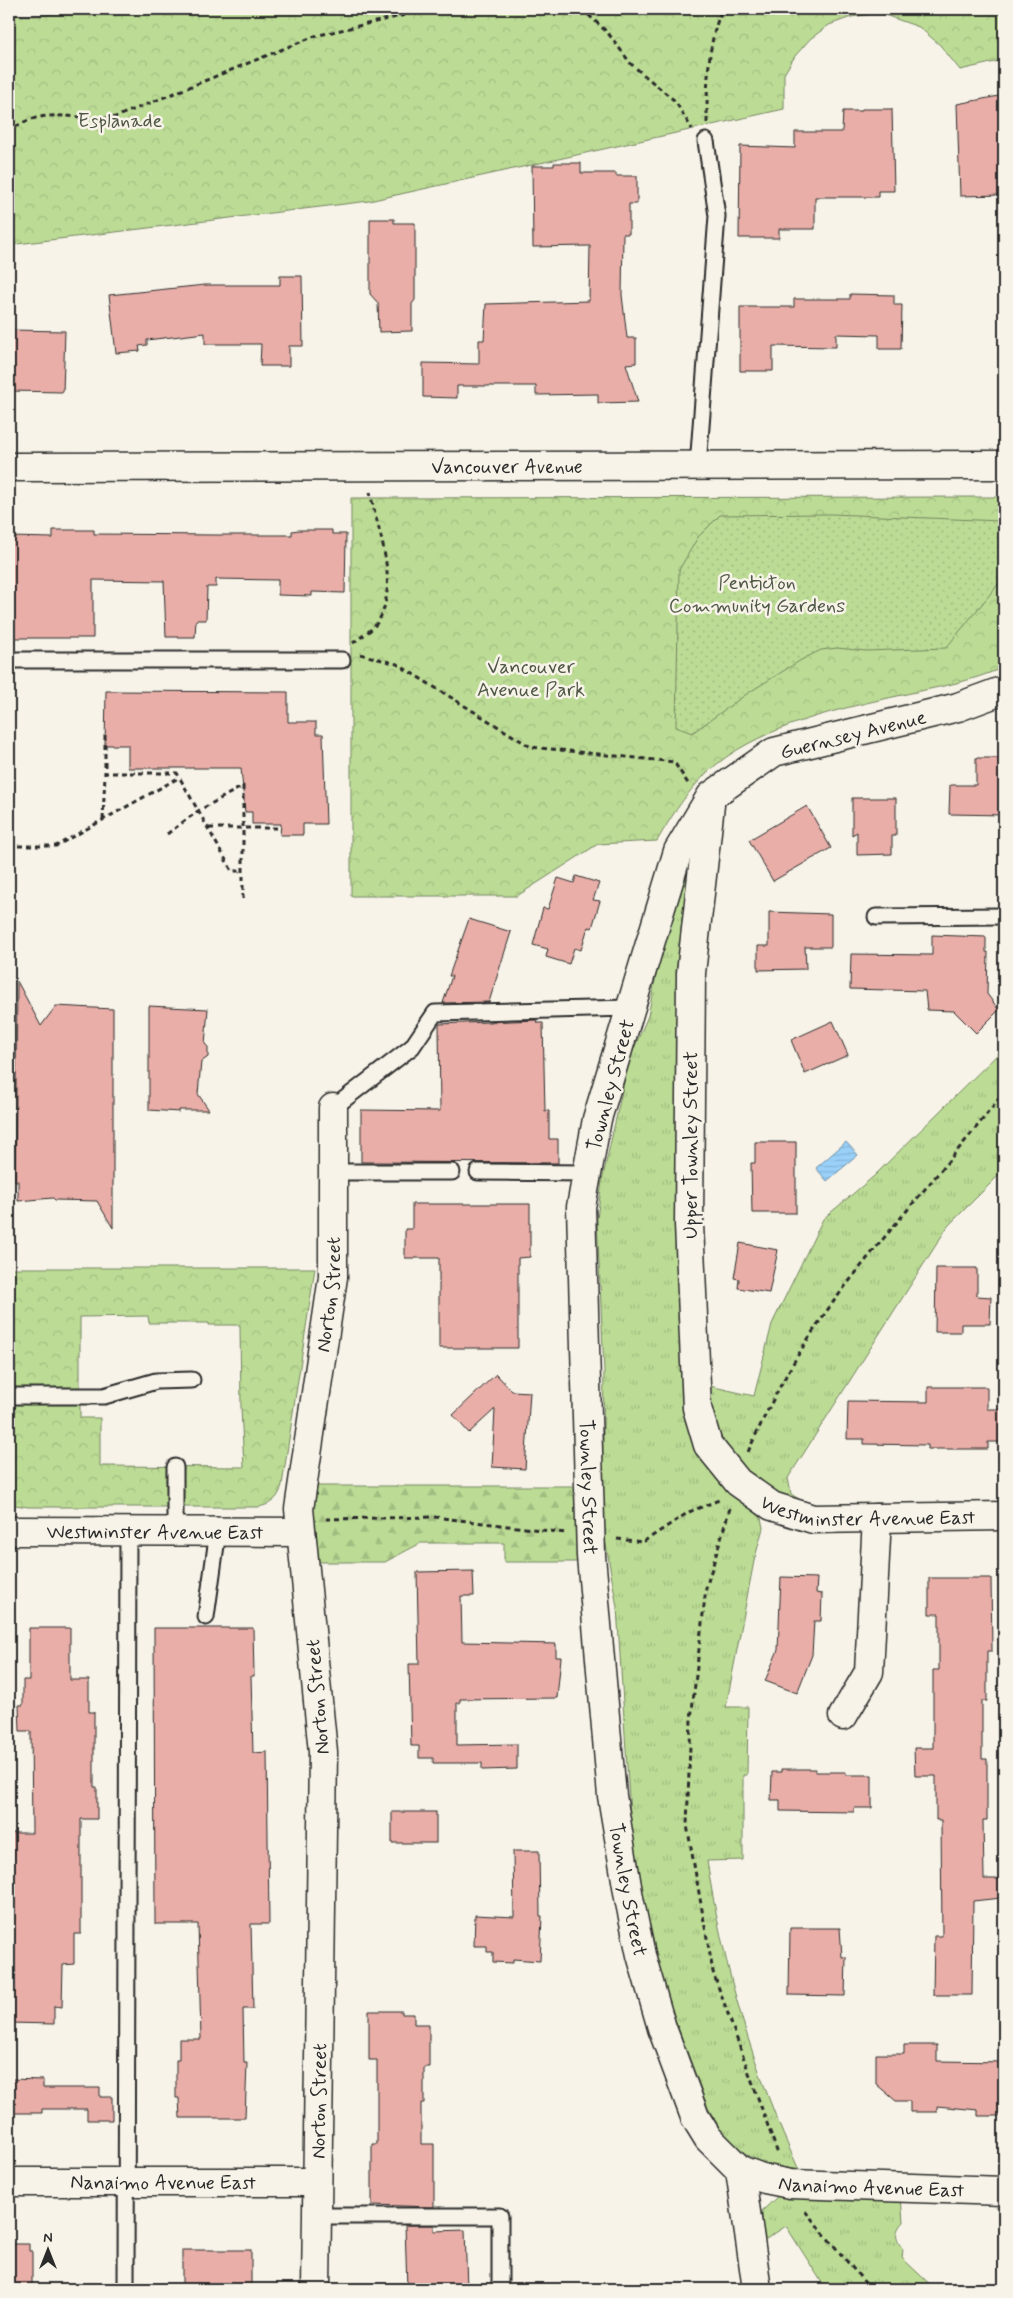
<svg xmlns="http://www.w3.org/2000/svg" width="1013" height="2298" viewBox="0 0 1013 2298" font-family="Mynerve,sans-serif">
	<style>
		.grass { fill: url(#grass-tufts); stroke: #748460 }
		.forest { fill: url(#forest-firs); stroke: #748460 }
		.park { fill: url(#park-crowns); stroke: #748460; fill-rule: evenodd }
		.garden { fill: url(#garden-dots); stroke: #748460 }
		.water { fill: url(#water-rules); stroke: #6d8fa7 }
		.building { fill: #e9aea8; stroke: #2b2b2b }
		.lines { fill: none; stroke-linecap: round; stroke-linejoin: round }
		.lane-casing { stroke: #2b2b2b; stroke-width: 19 }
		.street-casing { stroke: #2b2b2b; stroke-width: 31 }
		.secondary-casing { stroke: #2b2b2b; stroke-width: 31 }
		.path { stroke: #2b2b2b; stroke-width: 3; stroke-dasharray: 5 4; stroke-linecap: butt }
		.lane { stroke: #f7f3e8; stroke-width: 15 }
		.street { stroke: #f7f3e8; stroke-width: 28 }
		.secondary { stroke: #f7f3e8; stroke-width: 28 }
		.labels { text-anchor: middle; stroke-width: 5; stroke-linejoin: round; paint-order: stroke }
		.park-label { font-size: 20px; fill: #4f5746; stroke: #f7f3e8 }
		.street-label { font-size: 20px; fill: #2b2b2b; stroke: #f7f3e8 }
	</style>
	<defs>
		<pattern id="grass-tufts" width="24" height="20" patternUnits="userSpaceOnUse" patternTransform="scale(1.25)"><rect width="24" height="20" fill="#bcdc95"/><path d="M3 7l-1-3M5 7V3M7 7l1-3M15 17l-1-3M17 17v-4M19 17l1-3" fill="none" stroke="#a2bd81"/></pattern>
		<pattern id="forest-firs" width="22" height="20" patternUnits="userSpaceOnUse" patternTransform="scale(1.25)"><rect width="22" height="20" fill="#bcdc95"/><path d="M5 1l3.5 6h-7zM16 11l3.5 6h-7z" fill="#a2bd81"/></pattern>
		<pattern id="park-crowns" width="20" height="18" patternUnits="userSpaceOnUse" patternTransform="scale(1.25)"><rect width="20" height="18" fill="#bcdc95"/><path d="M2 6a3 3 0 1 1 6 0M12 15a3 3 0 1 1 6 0" fill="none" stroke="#a2bd81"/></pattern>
		<pattern id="garden-dots" width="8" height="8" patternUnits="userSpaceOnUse" patternTransform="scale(1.25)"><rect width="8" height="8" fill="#bcdc95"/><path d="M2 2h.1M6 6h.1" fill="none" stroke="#a2bd81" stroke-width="1.8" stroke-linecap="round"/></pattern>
		<pattern id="water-rules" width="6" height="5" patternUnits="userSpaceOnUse" patternTransform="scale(1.25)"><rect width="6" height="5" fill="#99d1f9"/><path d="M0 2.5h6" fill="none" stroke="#84b4d6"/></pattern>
	</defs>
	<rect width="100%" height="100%" fill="#f7f3e8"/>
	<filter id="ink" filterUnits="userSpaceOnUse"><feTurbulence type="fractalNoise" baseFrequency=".02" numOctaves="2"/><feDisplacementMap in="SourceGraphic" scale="10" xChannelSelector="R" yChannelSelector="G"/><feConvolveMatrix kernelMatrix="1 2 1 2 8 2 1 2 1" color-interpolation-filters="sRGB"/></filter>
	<g filter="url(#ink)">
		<g class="grass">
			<path d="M694 840 681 1243 719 1475 745 1503 761 1518 763 1528 754 1561 726 1707H748L747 1775H743V1860L707 1861C723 1967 754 2073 799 2170L764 2164 749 2156 733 2145 720 2129 708 2108 662 1984 632 1846 617 1607 605 1539 602 1496 604 1371 597 1219 602 1181 629 1060 648 1016 677 869Z"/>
			<path d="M1004 1048V1170L948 1226 788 1478 791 1494 802 1501 786 1497 752 1478 719 1442 705 1385 754 1396 772 1324 823 1219 873 1177Z"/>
			<path d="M787 2194 901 2197 903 2222C894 2231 895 2240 903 2249L902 2258 935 2289H826L786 2226 763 2241 762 2211 778 2196Z"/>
		</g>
		<path class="forest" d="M314 1486H576L578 1562H504V1543H421L385 1562H315L313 1529Z"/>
		<g class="park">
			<path d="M66 9H1004V60L960 70 940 45 919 27 879 13 851 17 829 25 810 39 795 56 784 74V109L369 201 9 245V15L36 16 53 14Z"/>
			<path d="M1004 497V667C971 682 937 687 902 695 842 708 766 725 717 764 692 784 673 813 657 841L598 844 517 896H351V498Z"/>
			<path d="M9 1268H315L282 1485C279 1498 271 1505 258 1507H28L9 1504ZM148 1316 149 1323H209V1325H240L241 1408 244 1467 100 1466V1418H80V1317Z"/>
		</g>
		<path class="garden" d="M831 514 1001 521 1003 525 1004 577 946 648 866 651 837 648 821 650 801 660 748 693 692 733 676 727 679 570 698 537 720 515Z"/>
		<path class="water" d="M846 1142 858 1155 827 1181 816 1168Z"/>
		<g class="building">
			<path d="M1004 95V195L960 196 957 104Z"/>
			<path d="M862 109H892L894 191H878V197H815V229H779V238H739L740 146 795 148V132H842L843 111H862Z"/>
			<path d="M554 163H581V173H616V176H637V204H629V234H623L622 295 627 338H636V363L626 364 638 402 598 403V394L536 395V386H457V398L423 397V363L479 364V340H484L486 304 589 301 590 246 533 247 532 166H554Z"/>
			<path d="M370 219H394V223H415V300L412 304V331L379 332 378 303 370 294Z"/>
			<path d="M280 276H302L303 346H289V366H260L261 344H205V333L147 340V345L139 346 140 351 116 353 109 295 205 285H280Z"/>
			<path d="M850 294 894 295V305H902L901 349H879V335L836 334V347L773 346V371H740V307H794V299H850Z"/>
			<path d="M9 330 65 331 63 392 9 391Z"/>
			<path d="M53 530H94V534L215 535H292V531L299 530H332V534H346L345 593 312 592V596L278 595V580L216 579V587H207L206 620H196L195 637H166L164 581 93 580V638H9V537L53 538Z"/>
			<path d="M106 691 288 692V722H316V734H323L326 824H303V835H280L281 824H252V812H245L241 768H128V745H105Z"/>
			<path d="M976 758H1004V815L949 814 950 785H976Z"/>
			<path d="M852 798H896V836H892V854L857 855V832L852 835Z"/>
			<path d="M807 806 831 848 773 881 749 840Z"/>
			<path d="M576 876 599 883 593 900 600 901 592 928 588 927 581 950 574 948 569 964 546 957 548 949 533 945 543 908 548 909 558 878 574 883Z"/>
			<path d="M769 912 831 914V947H805L806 969 758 970V946H769Z"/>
			<path d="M469 919 511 932 489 1002 443 1003 452 976H449Z"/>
			<path d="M932 935 986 937V952H988L987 994 999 1010 976 1033 954 1011 927 1010 925 991 850 989 851 954 932 955Z"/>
			<path d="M17 981 41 1026 56 1006 113 1009V1228L97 1201 55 1200 53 1198 18 1201V1181H15Z"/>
			<path d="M149 1006 208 1009 205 1044 208 1047V1057L201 1062 198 1094 209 1110H179V1112L149 1110Z"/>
			<path d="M536 1020 537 1023H543L545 1111H549V1139H558V1163L361 1162V1110L440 1111 439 1024Z"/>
			<path d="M833 1021 848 1055 805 1074 791 1040Z"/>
			<path d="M755 1142H796V1213H752L751 1163H755Z"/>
			<path d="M412 1204H530V1257L518 1258V1348H439V1258H405V1229H412Z"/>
			<path d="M740 1243 778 1250 769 1293 738 1288 739 1279 734 1278Z"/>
			<path d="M936 1268H977V1296L991 1297 990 1324H961V1332H935Z"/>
			<path d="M496 1374 512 1391 530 1392 525 1469 492 1467 495 1409 469 1433 453 1415Z"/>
			<path d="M928 1387H987V1409H1004V1442H988V1449H928V1445L864 1444V1439H847L848 1401 928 1402Z"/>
			<path d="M473 1571 474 1596H461L462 1642 556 1644V1657H561L557 1698 460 1699V1703H457V1745L517 1744V1769L482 1770V1763H433V1758H419V1746H411L409 1664H419L417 1572Z"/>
			<path d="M781 1577 817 1578 816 1593 822 1594 821 1621H814L812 1655 797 1693 765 1681 778 1650Z"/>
			<path d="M929 1578H991L992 1651H987V1701H982V1759H987V1820H983L984 1879H1001V1898L973 1901 972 1995H933L934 1936H942L941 1820H936V1776H915L914 1748H933V1670H939V1614H929Z"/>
			<path d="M29 1628H70V1680H89V1712H94V1787H97V1819H81V1934H74V1964L63 1965 62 2007 54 2006V2024L9 2023V1833H32L31 1731H20L19 1705H23V1680H29Z"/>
			<path d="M154 1628H253L254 1676H251L253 1753 267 1752 269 1924H251L253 2009H243L244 2063H247L245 2118H180L179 2098H176V2060H179V2039H201L198 1924H155Z"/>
			<path d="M781 1769H815V1772H846V1775H872V1808H854V1812L780 1811V1800H771L772 1772H781Z"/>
			<rect x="392" y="1812" width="44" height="31"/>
			<path d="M513 1851H539L540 1916H542L540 1961 513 1959V1963L493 1962V1952H487V1946H474L475 1915 514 1917Z"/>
			<path d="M790 1928H840L842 1957H846L845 1996 789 1995Z"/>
			<path d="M369 2011H402V2014H414V2024H429V2067H424V2103H421V2144H434V2207L372 2205V2144H377V2060H369Z"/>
			<path d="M904 2045H937V2061L1004 2062V2116H978V2110L937 2106V2112H910V2101H896L876 2084V2054H904Z"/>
			<path d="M9 2079 43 2080V2088H100V2097H112V2120H87V2109H42V2113H9Z"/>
			<path d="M405 2225H434V2231L465 2230 467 2289H407Z"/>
			<path d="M9 2244H29V2251H32V2289H9Z"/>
			<rect x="182" y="2250" width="69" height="39"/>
		</g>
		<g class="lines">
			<g class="lane-casing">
				<g id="lane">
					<path d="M698 466 717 216 706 141"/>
					<path d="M9 660H342"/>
					<path d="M876 917 1004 916"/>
					<path d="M333 1108 412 1047 435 1013 630 1008"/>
					<path d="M333 1172H452"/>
					<path d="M478 1172 587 1173"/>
					<path d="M9 1396H104L156 1381 192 1380"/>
					<path d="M175 1467V1531"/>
					<path d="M206 1617 218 1531"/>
					<path d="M316 2216H500V2289"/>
					<path d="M126 2289 128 1531"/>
				</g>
			</g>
			<g class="street-casing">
				<g id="street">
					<path id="s1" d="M1004 690 958 707 774 752 711 796 678 851 597 1119 581 1207 591 1556 612 1796 629 1898 641 1955 662 2028 695 2117 708 2138 740 2170 765 2179 790 2184 1004 2191"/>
					<path id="s2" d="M710 805 691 973 689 1224 697 1408 708 1445 738 1482 772 1506 813 1519 1004 1516"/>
					<path id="s3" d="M9 1531 301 1532"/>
					<path d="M843 1716 869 1672 877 1518"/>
					<path d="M740 2170 757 2289"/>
					<path id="s4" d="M9 2182H316"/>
					<path id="s5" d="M316 2289 323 1752 299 1509 333 1277V1108"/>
				</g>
			</g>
			<g class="secondary-casing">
				<g id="secondary">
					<path id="s6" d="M9 467 1004 465"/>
				</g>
			</g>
			<g class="path">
				<path d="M582 9 608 33 631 64 675 101 692 129"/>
				<path d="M707 123C707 84 707 45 722 9"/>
				<path d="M9 133C37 104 78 121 113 118L315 36 431 9"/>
				<path d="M353 643C361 637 374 629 379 620 399 582 378 531 370 492"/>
				<path d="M360 654 397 664 531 747 674 762 689 785"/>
				<path d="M105 735V773H177L232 871H243"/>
				<path d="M103 820 105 773"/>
				<path d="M209 828H281"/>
				<path d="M167 834 198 811 243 786V902"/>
				<path d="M9 846H56L180 777"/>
				<path d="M748 1452C771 1400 800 1347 834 1301 888 1229 950 1163 1004 1092"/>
				<path d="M730 1508 706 1588 691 1719 687 1825 713 1972 778 2154"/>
				<path d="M326 1519 434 1517 566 1533"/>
				<path d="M617 1539 643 1542 689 1512 719 1500"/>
				<path d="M805 2211 870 2289"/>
			</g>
			<use href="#lane" class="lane"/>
			<use href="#street" class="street"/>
			<use href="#secondary" class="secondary"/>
		</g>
	</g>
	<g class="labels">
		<g class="park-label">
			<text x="120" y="127">Esplanade</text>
			<text x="757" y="589">Penticton<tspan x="757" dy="23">Community Gardens</tspan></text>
			<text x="531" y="673">Vancouver<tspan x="531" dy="23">Avenue Park</tspan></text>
		</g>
		<g class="street-label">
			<text dy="7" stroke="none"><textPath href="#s6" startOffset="498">Vancouver Avenue</textPath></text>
			<text transform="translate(853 734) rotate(-14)" y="7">Guernsey Avenue</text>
			<text transform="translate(610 1085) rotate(-75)" y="7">Townley Street</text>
			<text transform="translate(690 1145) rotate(-90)" y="7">Upper Townley Street</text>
			<text dy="7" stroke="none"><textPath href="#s5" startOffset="998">Norton Street</textPath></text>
			<text dy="7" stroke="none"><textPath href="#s1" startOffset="1029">Townley Street</textPath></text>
			<text dy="7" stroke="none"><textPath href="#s2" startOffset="829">Westminster Avenue East</textPath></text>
			<text dy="7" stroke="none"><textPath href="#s3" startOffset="146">Westminster Avenue East</textPath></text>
			<text transform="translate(317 1697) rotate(-95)" y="7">Norton Street</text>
			<text dy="7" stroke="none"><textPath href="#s1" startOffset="1434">Townley Street</textPath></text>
			<text dy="7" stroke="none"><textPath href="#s5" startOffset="188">Norton Street</textPath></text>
			<text dy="7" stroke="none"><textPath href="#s4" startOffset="154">Nanaimo Avenue East</textPath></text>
			<text dy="7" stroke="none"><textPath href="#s1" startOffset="1875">Nanaimo Avenue East</textPath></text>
		</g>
	</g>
	<rect width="1013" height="2298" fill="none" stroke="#f7f3e8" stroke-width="30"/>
	<rect x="15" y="15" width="983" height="2268" fill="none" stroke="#2b2b2b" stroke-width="2" filter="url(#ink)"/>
	<g transform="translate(48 2250)" stroke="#f7f3e8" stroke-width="4" paint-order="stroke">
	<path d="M0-4L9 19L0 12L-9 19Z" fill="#2b2b2b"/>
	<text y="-8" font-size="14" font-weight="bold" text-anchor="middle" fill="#2b2b2b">N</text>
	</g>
</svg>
